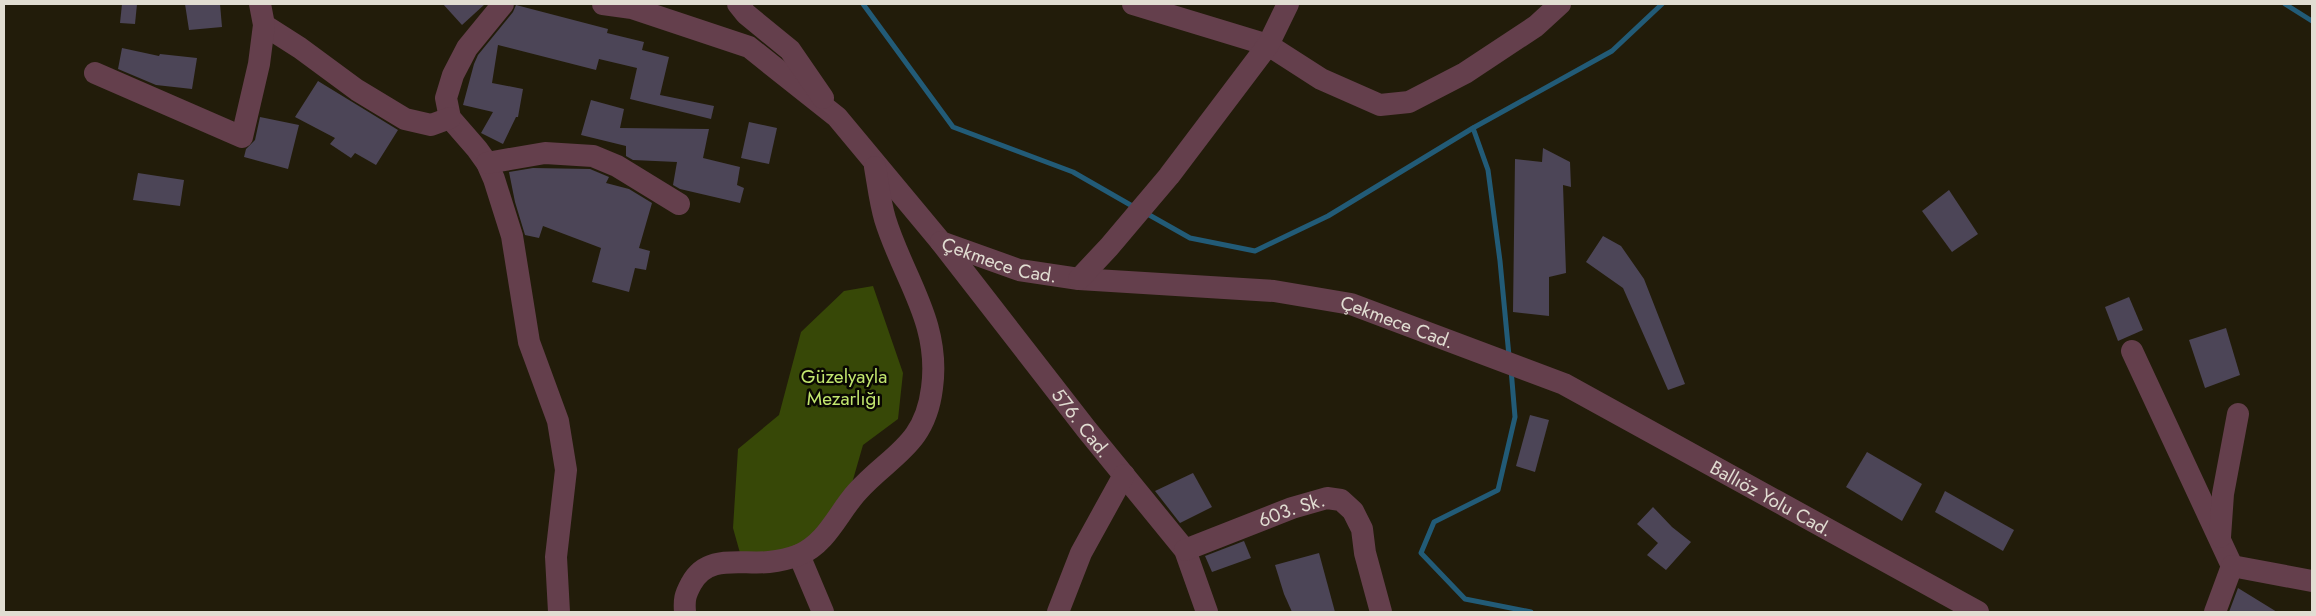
<svg xmlns="http://www.w3.org/2000/svg" width="2316" height="616" viewBox="0 0 2316 616" font-family="Jost,sans-serif">
	<style>
		.green { fill: #374807 }
		.lines { fill: none; stroke-linecap: round; stroke-linejoin: round }
		.stream { stroke: #225b77; stroke-width: 5 }
		.building { fill: #4c4557 }
		.minor { stroke: #643f4c; stroke-width: 22 }
		.labels { text-anchor: middle; stroke-width: 5; stroke-linejoin: round; paint-order: stroke }
		.street-label { font-size: 19px; fill: #e1ddd2; stroke: #090702 }
		.park-label { font-size: 19px; fill: #c2e66e; stroke: #090702 }
	</style>
	<rect width="100%" height="100%" fill="#221c0a"/>
	<path class="green" d="M873 286 903 373 898 419 863 445 848 497 804 554 740 553 733 528 738 449 779 415 801 332 844 291Z"/>
	<g class="lines">
		<g class="stream">
			<path d="M863 4 953 127 1073 172 1134 207"/>
			<path d="M2285 4 2312 21"/>
			<path d="M1473 128 1488 170 1500 261 1509 356"/>
			<path d="M1144 212 1190 238 1255 251 1328 216 1473 128 1612 51 1662 4"/>
			<path d="M1511 369 1515 417 1498 490 1434 522 1421 553 1465 599 1531 612"/>
		</g>
	</g>
	<g class="building">
		<path d="M122 4H137L135 24 120 23Z"/>
		<path d="M185 4H220L222 27 189 30Z"/>
		<path d="M443 4H485L462 25Z"/>
		<path d="M516 5 608 29 607 33 644 42 642 50 669 57 660 95 714 106 711 119 630 99 637 68 599 59 596 70 498 45 492 83 523 89 518 117H516L503 144 481 133 493 112 463 105 474 64 478 55 513 12Z"/>
		<path d="M122 48 159 56 160 54 197 58 192 89 156 85 118 69Z"/>
		<path d="M318 81 398 130 376 165 355 153 351 158 330 144 335 138 295 117Z"/>
		<path d="M591 100 624 109 620 128 709 129 703 158 740 167 737 185 744 188 740 203 680 189 673 185 677 162 633 160 626 156V146L581 135Z"/>
		<path d="M260 117 299 125 288 169 244 157 246 149 255 140Z"/>
		<path d="M749 122 777 128 769 164 741 158Z"/>
		<path d="M1543 148 1570 162 1571 187 1563 185 1566 273 1549 277V316L1513 312 1515 159 1542 162Z"/>
		<path d="M533 168 590 169 609 177 606 183 629 189 652 203 639 248 650 251 646 270 635 268 629 292 592 282 601 248 543 226 539 238 525 235 515 202 509 172Z"/>
		<path d="M138 173 184 180 180 206 133 200Z"/>
		<path d="M1949 190 1978 234 1952 252 1922 211Z"/>
		<path d="M1603 236 1621 246 1644 279 1685 384 1668 390 1623 288 1586 262Z"/>
		<path d="M2129 297 2143 330 2118 341 2105 307Z"/>
		<path d="M2226 328 2240 375 2205 388 2189 340Z"/>
		<path d="M1530 415 1549 420 1535 472 1516 466Z"/>
		<path d="M1867 452 1922 484 1902 521 1846 487Z"/>
		<path d="M1193 473 1212 507 1180 523 1155 491Z"/>
		<path d="M1945 491 2014 530 2003 551 1935 512Z"/>
		<path d="M1653 507 1672 527 1691 542 1666 570 1647 555 1658 543 1637 524Z"/>
		<path d="M1244 541 1251 558 1212 572 1205 556Z"/>
		<path d="M1319 553 1335 612H1292L1284 594 1275 565Z"/>
		<path d="M2238 588 2277 612H2229Z"/>
	</g>
	<g class="lines">
		<g class="minor">
			<path d="M503 4 467 48 453 75 446 98 450 118 477 149 487 163 494 179 512 236 529 342 558 421 566 470 556 557 559 612"/>
			<path id="s1" d="M603 4 632 8 749 47 837 117 941 242 1019 270 1079 279 1274 291 1351 304 1564 384 1978 612"/>
			<path d="M738 4 746 14 790 50 823 98"/>
			<path d="M1133 4 1268 45 1321 79 1380 105 1409 102 1465 73 1536 26 1560 4"/>
			<path d="M264 25 300 48 357 90 405 119 431 125 450 118"/>
			<path d="M95 73 242 137 259 64 264 25 260 4"/>
			<path d="M487 163 545 153 593 156 617 166 679 204"/>
			<path id="s2" d="M941 242 1087 430 1185 550 1207 612"/>
			<path d="M1079 279 1109 247 1169 176 1268 45 1288 4"/>
			<path d="M2132 351 2232 566"/>
			<path d="M2220 537 2223 494 2238 414"/>
			<path id="s3" d="M1185 550 1292 508 1327 498 1341 500 1353 511 1362 529 1365 553 1381 612"/>
			<path d="M799 555 823 612"/>
			<path d="M685 612C684 600 685 595 691 584 707 553 741 565 769 562 778 561 791 558 799 555 827 543 838 513 857 492 890 455 925 446 932 388 941 322 903 278 885 219 880 202 878 184 875 167"/>
			<path d="M1058 612 1081 553 1124 475"/>
			<path d="M2215 612 2232 566 2312 581"/>
		</g>
	</g>
	<g class="labels">
		<g class="street-label">
			<text dy="7" stroke="none"><textPath href="#s1" startOffset="489">Çekmece Cad.</textPath></text>
			<text dy="7" stroke="none"><textPath href="#s1" startOffset="894">Çekmece Cad.</textPath></text>
			<text dy="7" stroke="none"><textPath href="#s2" startOffset="229">576. Cad.</textPath></text>
			<text dy="7" stroke="none"><textPath href="#s1" startOffset="1309">Ballıöz Yolu Cad.</textPath></text>
			<text dy="7" stroke="none"><textPath href="#s3" startOffset="114">603. Sk.</textPath></text>
		</g>
		<g class="park-label">
			<text x="844" y="383">Güzelyayla<tspan x="844" dy="22">Mezarlığı</tspan></text>
		</g>
	</g>
	<rect width="2316" height="616" fill="none" stroke="#e1ddd2" stroke-width="10"/>
</svg>
